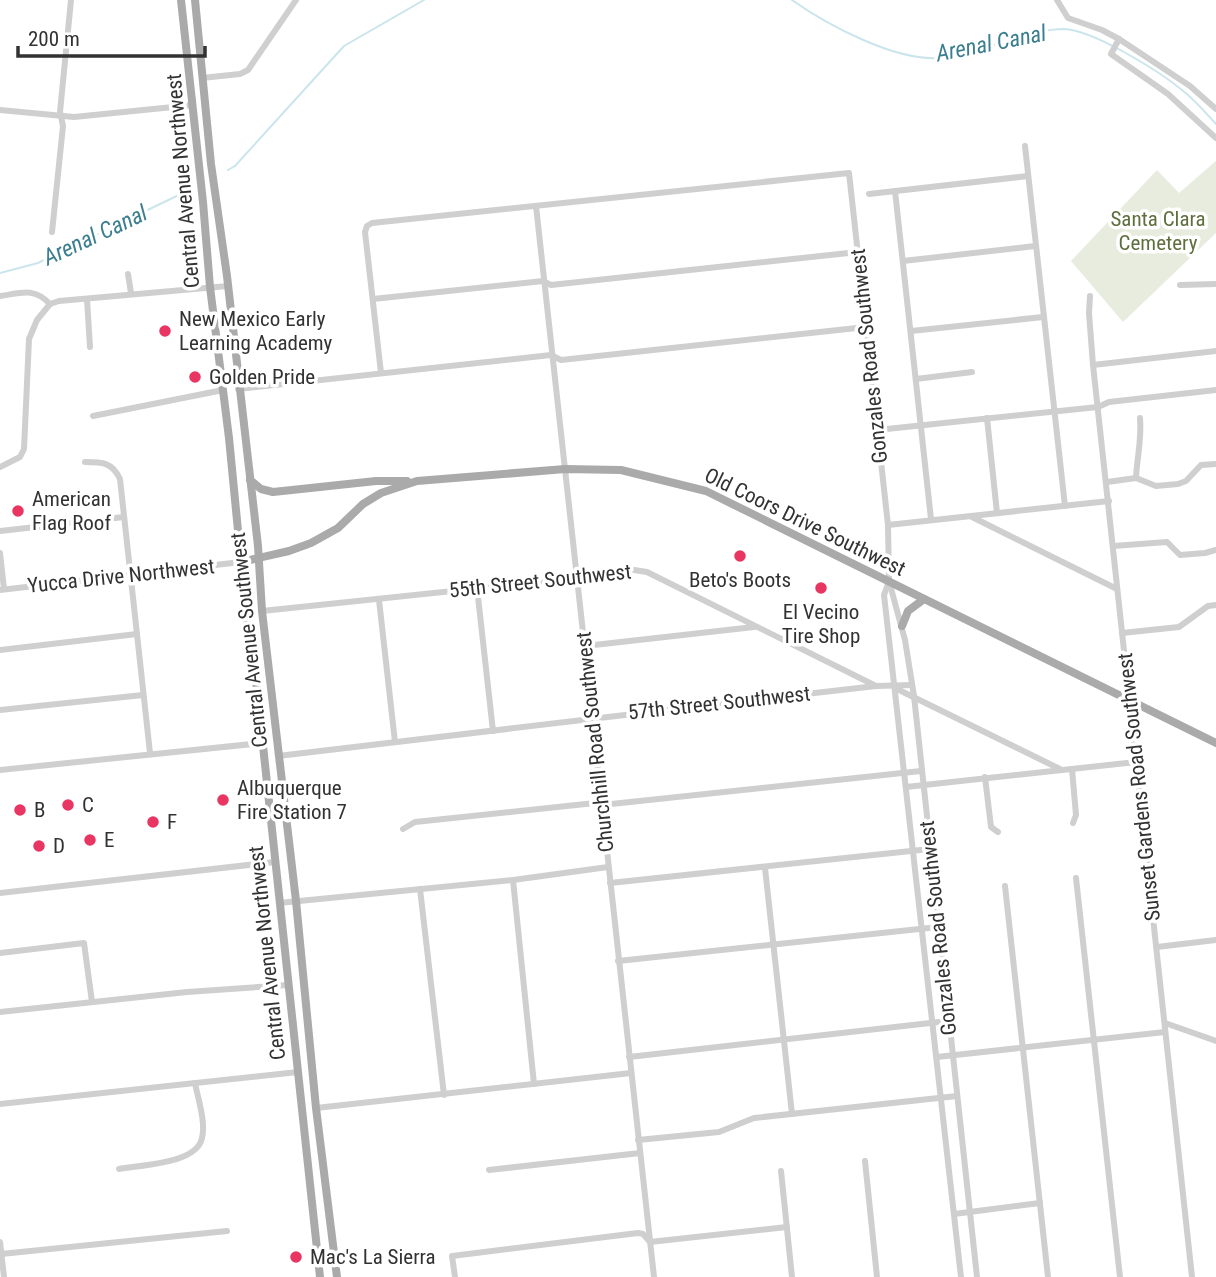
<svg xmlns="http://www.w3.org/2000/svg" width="1216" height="1277" viewBox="0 0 1216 1277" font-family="'Roboto Condensed',sans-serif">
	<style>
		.green { fill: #e8ecde }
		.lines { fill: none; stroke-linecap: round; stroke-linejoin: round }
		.stream { stroke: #cae5ec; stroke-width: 2 }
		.minor { stroke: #cfcfcf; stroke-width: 6 }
		.major { stroke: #aaa; stroke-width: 8 }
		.poi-dot { fill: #e83562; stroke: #fff; stroke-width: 2.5 }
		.labels { text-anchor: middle; stroke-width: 7; stroke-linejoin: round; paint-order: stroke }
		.street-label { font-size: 21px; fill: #323232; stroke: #fff }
		.park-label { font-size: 21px; fill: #5e6f3e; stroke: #fff }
		.poi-label { font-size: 21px; fill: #323232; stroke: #fff; text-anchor: start }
		.water-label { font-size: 23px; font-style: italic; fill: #3b7e90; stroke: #fff }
	</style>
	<rect width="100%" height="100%" fill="#fff"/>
	<path class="green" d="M1216 161V233L1123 322 1071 261 1157 170 1179 193Z"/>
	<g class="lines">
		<g class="stream">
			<path d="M792 0C827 25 895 61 939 58 954 57 971 50 986 47 1011 41 1038 29 1064 29 1093 30 1159 71 1182 90 1195 100 1205 112 1216 124"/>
			<path d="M228 170 235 166 344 46 424 0"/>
			<path d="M0 273 38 263 187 191"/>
		</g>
		<g class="minor">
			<path d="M1057 0 1068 18 1102 30 1119 39 1190 86 1216 109"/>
			<path d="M1119 39 1111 54 1168 94 1216 138"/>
			<path d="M202 78 240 74 248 70 296 0"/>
			<path d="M0 110 74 117 193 105"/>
			<path d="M1025 146 1065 506"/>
			<path d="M895 191 931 519"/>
			<path d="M869 194 1028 176"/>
			<path d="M536 206 654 1277"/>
			<path d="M52 232 63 126 60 112 71 0"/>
			<path d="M903 261 1035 246"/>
			<path d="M128 274 131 293"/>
			<path d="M1180 285 1216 284"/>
			<path d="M0 296C22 293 34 287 50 304"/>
			<path d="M1090 296 1089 313 1093 365 1192 1277"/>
			<path d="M87 299 90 347"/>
			<path d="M373 299 543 281 551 285 858 252"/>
			<path d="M50 304 59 301 228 286"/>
			<path d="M911 331 1043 317"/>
			<path d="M1093 365 1216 351"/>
			<path d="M381 373 365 232 367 226 372 223 849 173 888 525 889 581 905 640 914 696 977 1277"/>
			<path d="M916 379 972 372"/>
			<path d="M238 389 551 355 561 360 866 327"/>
			<path d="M93 416 223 390"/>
			<path d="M987 418 997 513"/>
			<path d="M877 430 1098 407 1109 402 1216 390"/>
			<path d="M85 462C102 462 112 462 120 479L150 753"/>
			<path d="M0 467 20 457 24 449 29 339 37 320 50 304"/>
			<path d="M1136 478C1137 457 1142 439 1140 418"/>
			<path d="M1107 482 1136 478 1156 486 1178 484 1186 481 1201 465 1216 464"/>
			<path d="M972 517 1117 589"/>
			<path d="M888 525 1109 501"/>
			<path d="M0 531 124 517"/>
			<path d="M1113 546 1167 542 1180 555 1205 553 1216 550"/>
			<path d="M0 553 4 589"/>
			<path d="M889 581 884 595 961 1277"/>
			<path d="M477 588 493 731"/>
			<path d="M0 590 241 562"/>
			<path d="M379 600 395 742"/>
			<path d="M262 611 577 578 585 573 628 569 647 572 876 686"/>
			<path d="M1122 633 1179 627 1208 606 1216 605"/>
			<path d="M585 646 754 627"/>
			<path d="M0 650 137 634"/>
			<path d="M895 688 1060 769"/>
			<path d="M0 710 143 695"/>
			<path d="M278 756 744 701 876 686 912 685"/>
			<path d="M1072 769 1076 815 1073 823"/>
			<path d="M0 770 262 743"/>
			<path d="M985 777 991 827 998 832"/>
			<path d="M906 787 1136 762"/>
			<path d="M403 829 415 822 595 803 602 805 921 771"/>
			<path d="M765 868 792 1114"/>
			<path d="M1076 878 1120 1277"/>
			<path d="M513 880 534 1084"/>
			<path d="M610 883 930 849"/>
			<path d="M1005 886 1048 1277"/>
			<path d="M420 889 444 1095"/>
			<path d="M0 893 275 862"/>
			<path d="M279 903 513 880 608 867"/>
			<path d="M1157 947 1216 940"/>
			<path d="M0 953 84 943 92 1002"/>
			<path d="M618 961 938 927"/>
			<path d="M0 1012 187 992 288 985"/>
			<path d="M1165 1023 1216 1041"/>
			<path d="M629 1057 948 1021"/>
			<path d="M937 1057 1165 1032"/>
			<path d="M0 1104 298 1072"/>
			<path d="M316 1108 631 1073"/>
			<path d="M638 1140 719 1132 754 1118 957 1096"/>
			<path d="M865 1161 877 1277"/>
			<path d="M119 1169C140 1165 197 1164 202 1138 206 1122 198 1099 195 1083"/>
			<path d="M489 1170 640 1153"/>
			<path d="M781 1171 792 1277"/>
			<path d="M954 1214 1040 1203"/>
			<path d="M0 1242 4 1277"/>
			<path d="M1 1254 227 1231"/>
			<path d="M455 1277 452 1256 638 1233 643 1234 650 1242 787 1227"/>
		</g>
		<g class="major">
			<path d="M181 0 203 202 210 287 229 438 246 613 255 671 320 1277"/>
			<path d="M195 0 211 164 227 276 258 546 262 611 296 901 316 1108 337 1277"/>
			<path d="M250 480 261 489 273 492 376 481H407"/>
			<path d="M241 562 289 551 311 543 338 528 363 504 381 493 417 481 565 469 621 470 706 491 1216 743"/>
			<path d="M902 626 908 611 924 599"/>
		</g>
	</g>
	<g class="poi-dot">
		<circle cx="165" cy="331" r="7"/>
		<circle cx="195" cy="377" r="7"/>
		<circle cx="18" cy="511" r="7"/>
		<circle cx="740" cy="556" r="7"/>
		<circle cx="821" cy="588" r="7"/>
		<circle cx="223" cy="800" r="7"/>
		<circle cx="68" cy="805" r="7"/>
		<circle cx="20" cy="810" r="7"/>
		<circle cx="153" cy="822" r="7"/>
		<circle cx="90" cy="840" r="7"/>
		<circle cx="39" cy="846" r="7"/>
		<circle cx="296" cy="1257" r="7"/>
	</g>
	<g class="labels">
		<g class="street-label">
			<text transform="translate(183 181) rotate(-95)" y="7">Central Avenue Northwest</text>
			<text transform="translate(869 356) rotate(-96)" y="7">Gonzales Road Southwest</text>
			<text transform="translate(805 522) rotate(26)" y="7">Old Coors Drive Southwest</text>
			<text transform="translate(121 576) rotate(-6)" y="7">Yucca Drive Northwest</text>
			<text transform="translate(540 581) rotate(-6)" y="7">55th Street Southwest</text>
			<text transform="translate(249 640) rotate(-96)" y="7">Central Avenue Southwest</text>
			<text transform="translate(719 703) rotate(-6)" y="7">57th Street Southwest</text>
			<text transform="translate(595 742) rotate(-96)" y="7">Churchhill Road Southwest</text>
			<text transform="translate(1139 787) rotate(-96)" y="7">Sunset Gardens Road Southwest</text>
			<text transform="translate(938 928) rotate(-96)" y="7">Gonzales Road Southwest</text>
			<text transform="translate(267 953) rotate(-96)" y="7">Central Avenue Northwest</text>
		</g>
		<g class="park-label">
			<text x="1158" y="226">Santa Clara<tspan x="1158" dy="24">Cemetery</tspan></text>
		</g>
		<g class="poi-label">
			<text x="179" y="326">New Mexico Early<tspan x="179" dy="24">Learning Academy</tspan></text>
			<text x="209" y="384">Golden Pride</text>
			<text x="32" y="506">American<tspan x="32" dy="24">Flag Roof</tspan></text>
			<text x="740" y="587" text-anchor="middle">Beto's Boots</text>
			<text x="821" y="619" text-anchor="middle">El Vecino<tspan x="821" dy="24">Tire Shop</tspan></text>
			<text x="237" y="795">Albuquerque<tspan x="237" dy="24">Fire Station 7</tspan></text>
			<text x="82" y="812">C</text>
			<text x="34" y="817">B</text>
			<text x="167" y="829">F</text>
			<text x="104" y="847">E</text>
			<text x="53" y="853">D</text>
			<text x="310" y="1264">Mac's La Sierra</text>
		</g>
		<g class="water-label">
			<text transform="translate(991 43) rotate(-11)" y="8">Arenal Canal</text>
			<text transform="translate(95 235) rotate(-25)" y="8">Arenal Canal</text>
		</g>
	</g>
	<path d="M18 46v10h187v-10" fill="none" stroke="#323232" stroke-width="3.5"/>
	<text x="28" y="46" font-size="21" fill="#323232" stroke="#ffffff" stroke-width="5" paint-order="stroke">200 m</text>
</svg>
